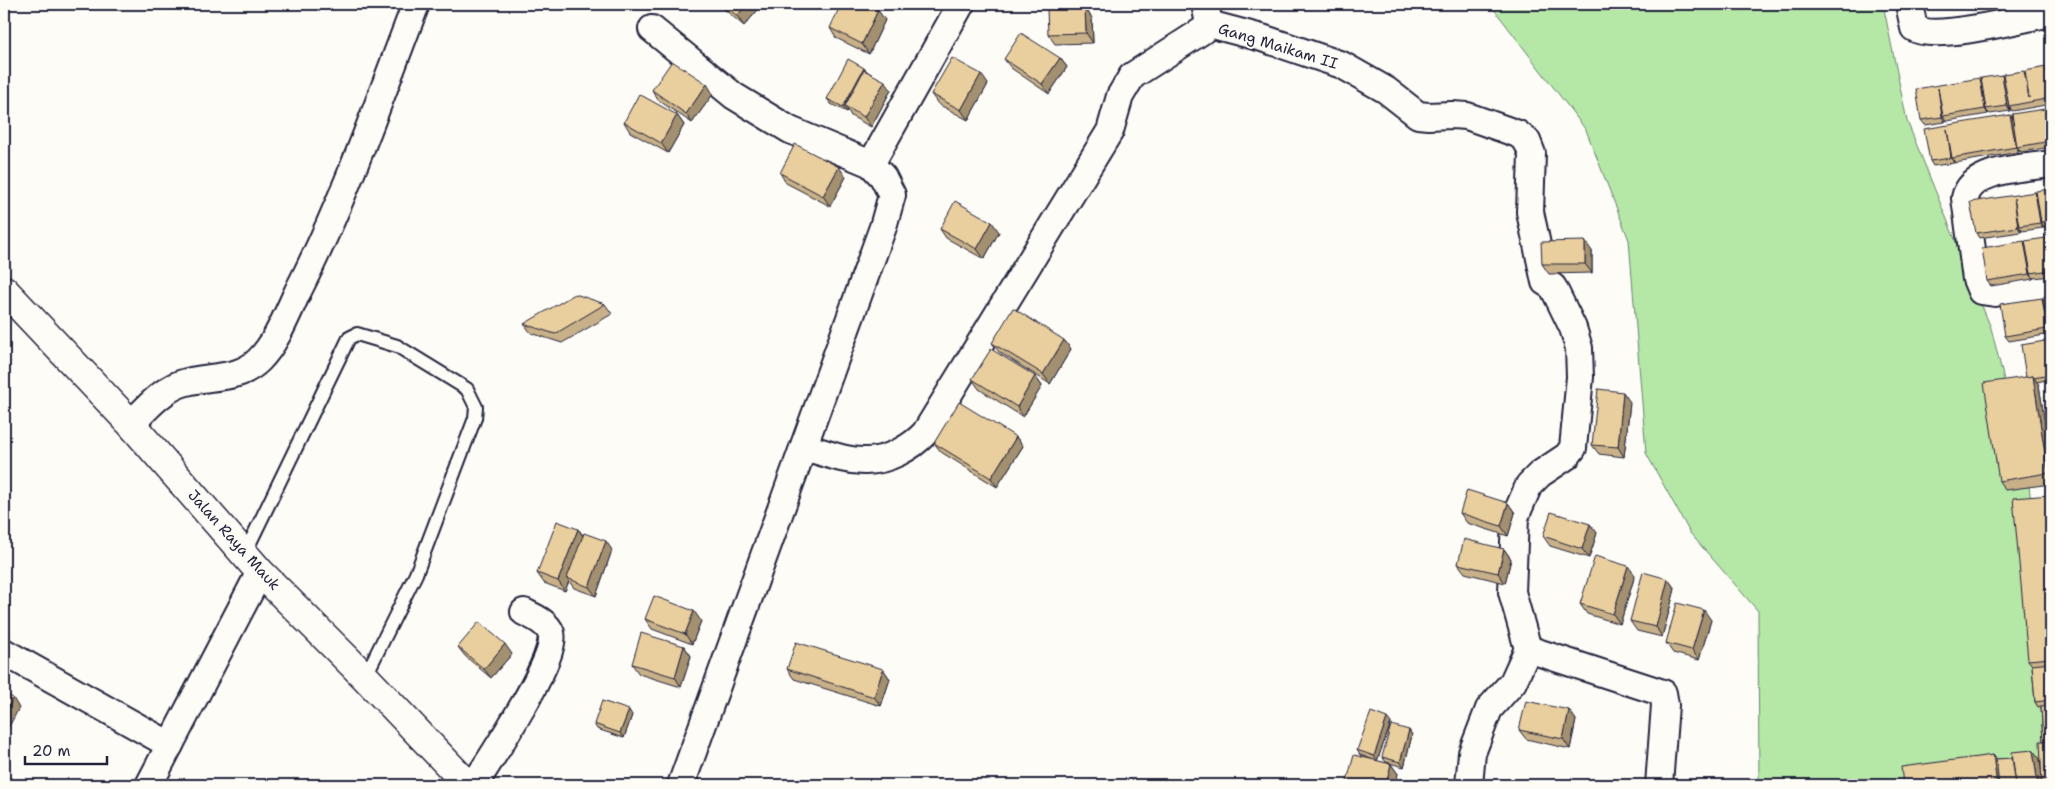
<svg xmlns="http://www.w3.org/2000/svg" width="2055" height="789" viewBox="0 0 2055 789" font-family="'Shantell Sans',sans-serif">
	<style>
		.green { fill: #b5e7a7; stroke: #6c8471 }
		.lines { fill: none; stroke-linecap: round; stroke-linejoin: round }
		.service-casing { stroke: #22223b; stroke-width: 16 }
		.minor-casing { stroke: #22223b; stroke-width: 30 }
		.primary-casing { stroke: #22223b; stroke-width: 31 }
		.service { stroke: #fdfcf7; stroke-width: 12 }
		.minor { stroke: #fdfcf7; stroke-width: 26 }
		.primary { stroke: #fdfcf7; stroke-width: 28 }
		.wall { fill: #c8b188; stroke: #22223b }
		.shaded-wall { fill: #a3906f; stroke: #22223b }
		.building { fill: #e9ce9e; stroke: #22223b }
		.labels { text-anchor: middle; stroke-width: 4; stroke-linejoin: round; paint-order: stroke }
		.street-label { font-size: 15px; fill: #22223b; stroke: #fdfcf7 }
	</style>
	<rect width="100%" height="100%" fill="#fdfcf7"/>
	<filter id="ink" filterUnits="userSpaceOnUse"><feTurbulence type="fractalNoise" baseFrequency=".02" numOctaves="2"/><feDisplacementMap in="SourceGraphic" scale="10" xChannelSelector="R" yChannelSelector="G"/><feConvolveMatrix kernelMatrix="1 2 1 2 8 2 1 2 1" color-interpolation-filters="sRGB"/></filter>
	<g filter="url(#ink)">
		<path class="green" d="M1490 4H1883L1907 121 1991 328 2027 471 2051 655V765L1965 785H1759L1758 611 1690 533 1646 453 1629 240 1586 130Z"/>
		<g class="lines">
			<g class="service-casing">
				<path id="service" d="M245 553 349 338 357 334 397 346 467 389 476 407 475 418 416 574 365 677"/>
			</g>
			<g class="minor-casing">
				<g id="minor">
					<path d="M1909 4 1914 28C1934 42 2025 18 2051 13"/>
					<path d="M1209 24 1262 38 1342 65 1386 90 1418 115 1428 116 1452 115 1467 116 1518 134 1527 141 1532 154 1530 212 1545 282 1553 287 1573 328 1579 348 1580 377 1573 448 1567 456 1540 474 1529 485 1515 517 1512 592 1528 649 1513 682 1489 709 1472 753 1469 785"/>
					<path d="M652 29 734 96 790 130 871 164 883 177 892 195 883 227 681 785"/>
					<path d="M871 164 961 4"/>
					<path d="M2051 164C2027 168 1971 168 1965 198L1976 279 1981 291 1995 293 2051 284"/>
					<path d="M131 424C145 410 161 391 180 384 207 374 237 382 259 360 277 342 287 314 298 291 345 199 379 100 416 4"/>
					<path d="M804 447C824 452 845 462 866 461 887 461 911 448 925 433L1110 131 1120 96 1132 76 1202 31 1209 24 1205 4"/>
					<path d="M1528 649 1663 693 1665 705 1659 785"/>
					<path d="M4 652 170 745"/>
					<path d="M149 785 260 572"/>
					<path d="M474 785C489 761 559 657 551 633 547 622 534 617 524 612"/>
				</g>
			</g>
			<g class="primary-casing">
				<path id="primary" d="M4 290 131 424 260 572 365 677 468 785"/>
			</g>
			<use href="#service" class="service"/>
			<use href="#minor" class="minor"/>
			<use href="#primary" class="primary"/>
		</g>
		<g class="wall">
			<path d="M718 4H763L744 26Z"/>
			<path d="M2028 4H2040L2029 6Z"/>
			<path d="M1085 8 1092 18 1093 43 1055 44 1048 34Z"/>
			<path d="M885 20 869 54 836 38 830 28Z"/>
			<path d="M1060 58 1067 67 1049 94 1011 68 1004 59Z"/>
			<path d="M2051 66V104L2012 111 2010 107V111L1990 114 1988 112V114L1947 121 1945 119V122L1925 125 1921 120 1980 78 1982 81 2002 75 2004 78 2048 70Z"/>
			<path d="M864 68 867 71 891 90 871 127 851 116 848 110 847 112 831 104 827 99Z"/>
			<path d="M988 84 968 120 938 104 931 94Z"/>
			<path d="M652 90 713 94 692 123 658 100Z"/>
			<path d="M2051 108V147L2021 152 2019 149V152L1955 163 1954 160V163L1933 166 1930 161 2010 115 2013 118Z"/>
			<path d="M677 115 684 125 668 153 630 132 624 122Z"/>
			<path d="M780 173 846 177 830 206 786 183Z"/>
			<path d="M2051 189V226L2044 227 2043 225V228L2022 231 2021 229V232L1979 238 1976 233 2035 192 2036 194Z"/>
			<path d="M940 229 999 232 984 259 946 238Z"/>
			<path d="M2051 236V276L2034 278 2032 276 2033 279 1991 286 1987 281 2024 241 2026 244 2048 240Z"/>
			<path d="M1592 251V273L1549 274 1542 264Z"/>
			<path d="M2051 296V334L2009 341 2005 336 2042 298 2044 300Z"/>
			<path d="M605 304 612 314 562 343 531 333 524 324Z"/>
			<path d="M1064 340 1071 349 1050 384 999 352 992 343Z"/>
			<path d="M2051 340V379L2037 382 2039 385 2051 462V484L2005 490 1999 481 2026 377Z"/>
			<path d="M1035 376 1042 386 1023 417 979 389 972 379Z"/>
			<path d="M1630 402 1624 457 1599 454 1592 445Z"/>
			<path d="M1016 437 1023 446 997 487 941 452 934 443Z"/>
			<path d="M2051 495V785H1903L1993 755 1996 759H2040L2042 775 2043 741 2041 706 2038 707 2035 702 2032 665 2028 660Z"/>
			<path d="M1508 503 1515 513 1508 536 1467 523 1460 513Z"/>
			<path d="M1590 524 1597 533 1589 558 1550 546 1543 536Z"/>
			<path d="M578 529 583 535 612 550 596 596 574 588 569 581 565 591 544 583 537 573Z"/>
			<path d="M1504 549 1511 559 1505 583 1465 573 1458 564Z"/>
			<path d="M1635 575 1620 624 1587 614 1580 604Z"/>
			<path d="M1668 579 1675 589 1662 637 1637 631 1630 621Z"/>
			<path d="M645 619 701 621 692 644 652 629Z"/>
			<path d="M1711 620 1699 660 1673 653 1666 643Z"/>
			<path d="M684 646 691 656 681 687 639 674 632 664Z"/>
			<path d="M458 647 512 654 491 678 465 656Z"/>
			<path d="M787 669H883L890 679 881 706 794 679Z"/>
			<path d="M1569 710 1576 720 1570 749 1526 739 1519 730Z"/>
			<path d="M632 715 624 738 597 729 594 724Z"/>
			<path d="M1391 723 1377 761 1391 764 1398 774 1395 785H1350L1347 781 1374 760 1360 755 1357 750Z"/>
			<path d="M1409 730 1412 735 1404 767 1386 762 1382 757Z"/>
		</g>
		<g class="shaded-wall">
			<path d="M747 4H763L744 26 737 16Z"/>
			<path d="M1085 8 1092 18 1093 43 1086 33Z"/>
			<path d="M878 10 885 20 869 54 862 44Z"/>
			<path d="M1060 58 1067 67 1049 94 1042 84Z"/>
			<path d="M2046 67 2049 72 2051 83V99Z"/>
			<path d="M864 68 868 73 845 106 848 110 847 112 843 107Z"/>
			<path d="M981 74 988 84 968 120 961 110Z"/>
			<path d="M2002 75 2005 80 2009 106 2010 111 2007 106Z"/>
			<path d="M1980 78 1983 83 1986 109 1988 114 1985 109Z"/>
			<path d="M885 81 891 90 871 127 864 117Z"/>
			<path d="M707 84 713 94 692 123 686 114Z"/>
			<path d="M1938 88 1943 116 1945 119V122L1942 117Z"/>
			<path d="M677 115 684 125 668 153 661 143Z"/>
			<path d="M2010 115 2014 120 2017 147 2019 149V152L2016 147Z"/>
			<path d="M1947 129 1952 158 1954 160V163L1951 158Z"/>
			<path d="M839 167 846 177 830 206 823 196Z"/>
			<path d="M2035 192 2038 197 2041 222 2043 225V228L2040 223Z"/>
			<path d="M2014 198 2019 226 2021 229V232L2018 227Z"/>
			<path d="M992 222 999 232 984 259 977 249Z"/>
			<path d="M2046 238 2049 243 2051 253V269Z"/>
			<path d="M1585 241 1592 251V273L1585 264Z"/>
			<path d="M2024 241 2027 246 2031 273 2033 279 2030 274Z"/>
			<path d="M2042 298 2045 303 2048 328 2050 331 2051 334 2047 329Z"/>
			<path d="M1064 340 1071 349 1050 384 1043 374Z"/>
			<path d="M1035 376 1042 386 1023 417 1017 407Z"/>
			<path d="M2033 376 2039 385 2051 462V478L2048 473Z"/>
			<path d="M1623 392 1630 402 1624 457 1618 447Z"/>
			<path d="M1016 437 1023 446 997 487 991 478Z"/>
			<path d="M1508 503 1515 513 1508 536 1501 526Z"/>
			<path d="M1590 524 1597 533 1589 558 1582 549Z"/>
			<path d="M578 529 585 539 567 578 569 581 565 591 558 581Z"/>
			<path d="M606 541 612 550 596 596 589 587Z"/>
			<path d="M1504 549 1511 559 1505 583 1498 573Z"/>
			<path d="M1628 566 1635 575 1620 624 1613 614Z"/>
			<path d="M1668 579 1675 589 1662 637 1656 627Z"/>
			<path d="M1704 610 1711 620 1699 660 1692 650Z"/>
			<path d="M694 611 701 621 692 644 685 634Z"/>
			<path d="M505 644 512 654 491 678 484 669Z"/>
			<path d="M684 646 691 656 681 687 675 677Z"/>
			<path d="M883 669 890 679 881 706 874 697Z"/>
			<path d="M13 698 19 708 4 736V714Z"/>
			<path d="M629 710 632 715 624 738 620 733Z"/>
			<path d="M1569 710 1576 720 1570 749 1563 739Z"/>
			<path d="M1387 718 1391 723 1377 761 1374 756Z"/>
			<path d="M1409 730 1412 735 1404 767 1400 762Z"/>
			<path d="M2033 750 2040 759 2043 785H2038Z"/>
			<path d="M1993 755 1999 764 2002 785H1997Z"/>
			<path d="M1391 764 1398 774 1395 785H1386Z"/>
		</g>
		<g class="building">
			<path d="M723 4H747L737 16Z"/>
			<path d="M841 4H865L878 10 862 44 830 28Z"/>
			<path d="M1085 8 1086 33 1048 34 1047 9Z"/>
			<path d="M1021 33 1060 58 1042 84 1004 59Z"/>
			<path d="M952 58 981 74 961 110 931 94Z"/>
			<path d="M848 59 864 68 843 107 827 99Z"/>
			<path d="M672 61 707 84 686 114 652 90Z"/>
			<path d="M2051 66V91L2047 67Z"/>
			<path d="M2046 67 2051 98 2009 106 2003 74 2024 71 2029 98 2025 71Z"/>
			<path d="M864 70 885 81 864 117 845 106Z"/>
			<path d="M2002 75 2007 106 1986 109 1981 78Z"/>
			<path d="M1980 78 1985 109 1943 116 1938 88 1942 117 1921 120 1916 89Z"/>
			<path d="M639 94 677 115 661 143 624 122Z"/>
			<path d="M2051 108V141L2017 147 2012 114Z"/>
			<path d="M2010 115 2016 147 1952 158 1947 129 1951 158 1930 161 1924 129Z"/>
			<path d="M795 144 839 167 823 196 780 173Z"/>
			<path d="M2051 189V221L2041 222 2036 191Z"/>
			<path d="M2035 192 2040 223 2019 226 2014 198 2018 227 1976 233 1970 202Z"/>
			<path d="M955 201 992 222 977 249 940 229Z"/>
			<path d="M2051 236V260L2047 237Z"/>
			<path d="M2046 238 2051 270 2031 273 2025 241Z"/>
			<path d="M1585 241V264H1542L1541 242Z"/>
			<path d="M2024 241 2030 274 1987 281 1982 248Z"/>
			<path d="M575 294 605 304 555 334 524 324Z"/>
			<path d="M2051 296V328H2048L2043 297Z"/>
			<path d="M2042 298 2047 329 2005 336 2000 304Z"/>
			<path d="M1013 308 1064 340 1043 374 992 343Z"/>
			<path d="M2051 340V374L2033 377V376L2026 377 2021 345Z"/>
			<path d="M991 349 1035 376 1017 407 972 379Z"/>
			<path d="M2033 376 2048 473 1999 481 1984 383Z"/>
			<path d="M1598 389 1623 392 1618 447 1592 445Z"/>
			<path d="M959 402 1016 437 991 478 934 443Z"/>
			<path d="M1467 490 1508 503 1501 526 1460 513Z"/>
			<path d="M2051 495V658L2028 660 2013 498Z"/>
			<path d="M1551 512 1590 524 1582 549 1543 536Z"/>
			<path d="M557 521 578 529 558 581 537 573Z"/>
			<path d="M584 533 606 541 589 587 567 578Z"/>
			<path d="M1464 539 1504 549 1498 573 1458 564Z"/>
			<path d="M1595 556 1628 566 1613 614 1580 604Z"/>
			<path d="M1643 572 1668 579 1656 627 1630 621Z"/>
			<path d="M654 596 694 611 685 634 645 619Z"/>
			<path d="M1677 603 1704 610 1692 650 1666 643Z"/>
			<path d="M479 622 505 644 484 669 458 647Z"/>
			<path d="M641 633 684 646 675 677 632 664Z"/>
			<path d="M796 642 883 669 874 697 787 669Z"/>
			<path d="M2051 663V700L2035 702 2032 665Z"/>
			<path d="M4 693 13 698 4 714Z"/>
			<path d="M602 701 629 710 620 733 594 724Z"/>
			<path d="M1526 701 1569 710 1563 739 1519 730Z"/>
			<path d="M2051 705V741H2043L2041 706Z"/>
			<path d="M1371 712 1387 718 1374 756 1357 750Z"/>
			<path d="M1391 725 1409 730 1400 762 1382 757Z"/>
			<path d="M2040 741H2051V785H2042Z"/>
			<path d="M2033 750 2038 785H2016L2012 752Z"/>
			<path d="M1354 755 1391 764 1386 785H1365L1347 781Z"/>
			<path d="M1993 755 1997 785H1903L1901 767Z"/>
			<path d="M2012 758 2016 785H1999L1996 759Z"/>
			<path d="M4 775 25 785H4Z"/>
		</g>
	</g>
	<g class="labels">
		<g class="street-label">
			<text transform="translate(1278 46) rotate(17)" y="5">Gang Maikam II</text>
			<text transform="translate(234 540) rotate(48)" y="5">Jalan Raya Mauk</text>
		</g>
	</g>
	<rect width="2055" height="789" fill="none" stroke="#fdfcf7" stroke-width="20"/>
	<rect x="10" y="10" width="2035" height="769" fill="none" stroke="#22223b" stroke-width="2" filter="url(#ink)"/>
	<path d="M25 756v8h82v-8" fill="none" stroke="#22223b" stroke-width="2.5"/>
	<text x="32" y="756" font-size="15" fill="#22223b" stroke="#fdfcf7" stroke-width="4" paint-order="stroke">20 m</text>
</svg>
